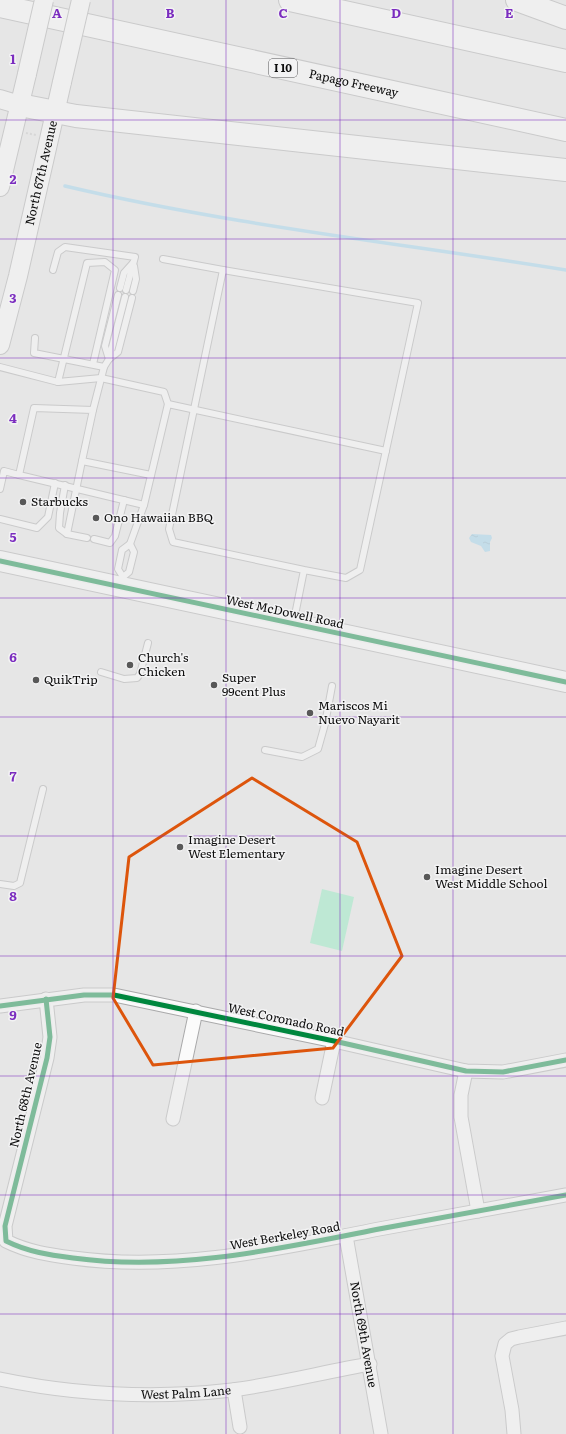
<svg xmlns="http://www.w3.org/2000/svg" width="566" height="1434" viewBox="0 0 566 1434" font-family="Literata,serif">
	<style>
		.park { fill: #bee8d4 }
		.water { fill: url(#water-ripples) }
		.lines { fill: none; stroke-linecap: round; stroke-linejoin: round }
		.stream { stroke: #9cd2ed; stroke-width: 3.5 }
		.lane-casing { stroke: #a9a9aa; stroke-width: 8 }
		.street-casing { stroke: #a9a9aa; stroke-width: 15 }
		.secondary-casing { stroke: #a9a9aa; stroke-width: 20 }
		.primary-casing { stroke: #a9a9aa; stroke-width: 22 }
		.highway-casing { stroke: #a9a9aa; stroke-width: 24 }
		.path { stroke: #c5c5c6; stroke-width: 2; stroke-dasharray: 2 2; stroke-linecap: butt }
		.lane { stroke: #fbfbfb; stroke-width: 6 }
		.street { stroke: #fbfbfb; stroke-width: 13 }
		.secondary { stroke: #fbfbfb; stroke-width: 18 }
		.primary { stroke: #fbfbfb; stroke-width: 20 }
		.highway { stroke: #fbfbfb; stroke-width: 22 }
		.secondary-bridge-casing { stroke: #a9a9aa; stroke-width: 20; stroke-linecap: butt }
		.secondary-bridge { stroke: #fbfbfb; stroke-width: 18 }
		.cycleway-casing { stroke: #f3f3f4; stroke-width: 8 }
		.cycleway { stroke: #00873e; stroke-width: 5 }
		.marked { fill: none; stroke: #dd550c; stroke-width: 3; stroke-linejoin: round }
		.grid { fill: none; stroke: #7b2cbf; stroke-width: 1; stroke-opacity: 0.55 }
		.poi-dot { fill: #585858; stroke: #f3f3f4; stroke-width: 1.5 }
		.labels { text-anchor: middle; stroke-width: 3; stroke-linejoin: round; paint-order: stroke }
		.shield { fill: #f3f3f4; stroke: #515152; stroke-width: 1 }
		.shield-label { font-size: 11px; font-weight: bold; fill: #0c0c0c }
		.street-label { font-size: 12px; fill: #0c0c0c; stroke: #f3f3f4 }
		.poi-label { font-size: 12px; fill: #0c0c0c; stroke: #f3f3f4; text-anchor: start }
		.grid-label { font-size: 13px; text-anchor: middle; font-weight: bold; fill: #7b2cbf; stroke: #f3f3f4; stroke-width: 3; stroke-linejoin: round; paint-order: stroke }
	</style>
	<defs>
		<pattern id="water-ripples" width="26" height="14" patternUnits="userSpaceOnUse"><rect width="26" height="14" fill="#9cd2ed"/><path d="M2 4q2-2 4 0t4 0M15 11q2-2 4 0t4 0" fill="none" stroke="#85b3ca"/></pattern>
	</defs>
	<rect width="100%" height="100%" fill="#e6e6e6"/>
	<path class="park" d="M322 889 354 897 342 951 310 943Z"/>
	<path class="water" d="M472 534 491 535 492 538 490 542V551L485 552 481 546 471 542 469 538Z"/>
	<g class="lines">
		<path class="stream" d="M65 186C230 225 399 243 566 270"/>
		<g class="lane-casing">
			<g id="lane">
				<path d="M163 259 223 270"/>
				<path d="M53 270 58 252 65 247 135 257 126 290"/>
				<path d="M120 288 124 273 133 263"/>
				<path d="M133 291 136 279 134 266"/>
				<path d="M118 295 105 346 109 359 118 352 132 298"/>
				<path d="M35 338 34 353 104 367"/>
				<path d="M0 367 58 382 101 378 164 392 168 404"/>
				<path d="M58 382 87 263 105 262 115 270 93 364"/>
				<path d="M93 410 104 367 109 359 125 297"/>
				<path d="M65 485 60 513 59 528 67 534 87 538"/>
				<path d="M0 489 4 471 19 475"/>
				<path d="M144 505 19 475 34 408 93 410 82 461 151 475"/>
				<path d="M0 519 37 528 48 517 55 483"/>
				<path d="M67 534 82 461"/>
				<path d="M94 539 110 543 115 536 124 500"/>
				<path d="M130 544 144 505 168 404 386 451"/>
				<path d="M122 584 123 577 118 569 122 550 130 544 134 552 129 572 123 577"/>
				<path d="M294 620 304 570 173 542 169 529 223 270 418 303 360 570 346 578 304 570"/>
				<path d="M101 672 124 679 137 678 140 674 148 643"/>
				<path d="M265 750 302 757 318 749 325 724 332 686"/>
				<path d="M0 884 14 886 20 883 43 789"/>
			</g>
		</g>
		<g class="street-casing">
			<g id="street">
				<path d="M46 999 50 1037 47 1058 5 1226 6 1241C28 1252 50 1255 73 1258 176 1272 278 1249 379 1229 441 1218 503 1206 566 1195"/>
				<path d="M0 1006 84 995H114L334 1041 466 1071 503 1072 566 1060"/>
				<path d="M466 1071 461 1095V1117L478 1211"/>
				<path d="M322 1098 334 1041"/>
				<path d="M173 1119 196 1011"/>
				<path id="s1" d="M346 1236 381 1434"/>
				<path id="s2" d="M0 1379C77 1395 154 1399 232 1390 278 1384 324 1372 370 1364"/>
				<path d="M234 1390 240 1427"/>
				<path d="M514 1434 512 1410 502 1356 505 1344 511 1339 519 1337 566 1328"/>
			</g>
		</g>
		<g class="secondary-casing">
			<g id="secondary">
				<path d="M0 99 20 105"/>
				<path d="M0 187 27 74"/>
				<path id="s3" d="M0 345 18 276 62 82"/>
			</g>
		</g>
		<g class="primary-casing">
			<path id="primary" d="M0 561 566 682"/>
		</g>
		<g class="highway-casing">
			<g id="highway">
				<path d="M290 0 566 61"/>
				<path d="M517 0 566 18"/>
				<path id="s4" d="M0 6 566 130"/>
				<path d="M20 105 76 116 566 170"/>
			</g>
		</g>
		<path class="path" d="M26 133 36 135"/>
		<use href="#lane" class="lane"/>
		<use href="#street" class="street"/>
		<use href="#secondary" class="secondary"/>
		<use href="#primary" class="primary"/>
		<use href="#highway" class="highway"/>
		<g class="secondary-bridge-casing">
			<g id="secondary-bridge">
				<path d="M27 74 44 0"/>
				<path d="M62 82 81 0"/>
			</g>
		</g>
		<use href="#secondary-bridge" class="secondary-bridge"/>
		<g class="cycleway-casing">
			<g id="cycleway">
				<path d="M0 561 566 682"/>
				<path d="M46 999 50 1037 47 1058 5 1226 6 1241C28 1252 50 1255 73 1258 176 1272 278 1249 379 1229 441 1218 503 1206 566 1195"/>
				<path d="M0 1006 84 995H114L334 1041 466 1071 503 1072 566 1060"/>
			</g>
		</g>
		<use href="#cycleway" class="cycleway"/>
	</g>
	<path d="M0 0H566V1434H0ZM252 778 357 842 402 956 333 1048 153 1065 113 998 129 857Z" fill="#e6e6e6" fill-opacity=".55" fill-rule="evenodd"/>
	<path class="marked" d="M252 778 357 842 402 956 333 1048 153 1065 113 998 129 857Z"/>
	<path class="grid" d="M113 0V1434M226 0V1434M340 0V1434M453 0V1434M0 120H566M0 239H566M0 358H566M0 478H566M0 598H566M0 717H566M0 836H566M0 956H566M0 1076H566M0 1195H566M0 1314H566"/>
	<g class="poi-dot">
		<circle cx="23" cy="502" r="4"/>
		<circle cx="96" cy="518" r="4"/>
		<circle cx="130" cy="665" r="4"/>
		<circle cx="36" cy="680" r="4"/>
		<circle cx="214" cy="685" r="4"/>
		<circle cx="310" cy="713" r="4"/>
		<circle cx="180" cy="847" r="4"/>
		<circle cx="427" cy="877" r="4"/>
	</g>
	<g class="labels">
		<rect class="shield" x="269" y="59" width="28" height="18" rx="3"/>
		<g class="shield-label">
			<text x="283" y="72">I 10</text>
		</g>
		<g class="street-label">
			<text dy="4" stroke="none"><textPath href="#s4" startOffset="362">Papago Freeway</textPath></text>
			<text dy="4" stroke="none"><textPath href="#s3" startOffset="177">North 67th Avenue</textPath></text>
			<text transform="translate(285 612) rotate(12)" y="4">West McDowell Road</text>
			<text transform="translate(286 1020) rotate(12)" y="4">West Coronado Road</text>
			<text transform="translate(26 1095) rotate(-77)" y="4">North 68th Avenue</text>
			<text transform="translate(285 1236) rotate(-10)" y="4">West Berkeley Road</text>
			<text dy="4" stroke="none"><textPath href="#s1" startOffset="100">North 69th Avenue</textPath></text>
			<text dy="4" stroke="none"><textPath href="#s2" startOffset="187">West Palm Lane</textPath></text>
		</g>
		<g class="poi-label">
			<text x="31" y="506">Starbucks</text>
			<text x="104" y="522">Ono Hawaiian BBQ</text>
			<text x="138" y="662">Church's<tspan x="138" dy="14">Chicken</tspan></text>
			<text x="222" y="682">Super<tspan x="222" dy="14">99cent Plus</tspan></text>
			<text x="44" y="684">QuikTrip</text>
			<text x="318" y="710">Mariscos Mi<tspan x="318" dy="14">Nuevo Nayarit</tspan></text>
			<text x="188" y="844">Imagine Desert<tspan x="188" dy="14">West Elementary</tspan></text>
			<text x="435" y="874">Imagine Desert<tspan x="435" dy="14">West Middle School</tspan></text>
		</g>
	</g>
	<g class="grid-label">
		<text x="57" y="18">A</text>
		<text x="170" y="18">B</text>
		<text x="283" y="18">C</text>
		<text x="396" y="18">D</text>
		<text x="509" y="18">E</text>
		<text x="13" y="64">1</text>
		<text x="13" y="184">2</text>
		<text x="13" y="303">3</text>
		<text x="13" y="423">4</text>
		<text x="13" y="542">5</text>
		<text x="13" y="662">6</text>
		<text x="13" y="781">7</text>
		<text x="13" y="901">8</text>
		<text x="13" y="1020">9</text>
	</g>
</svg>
